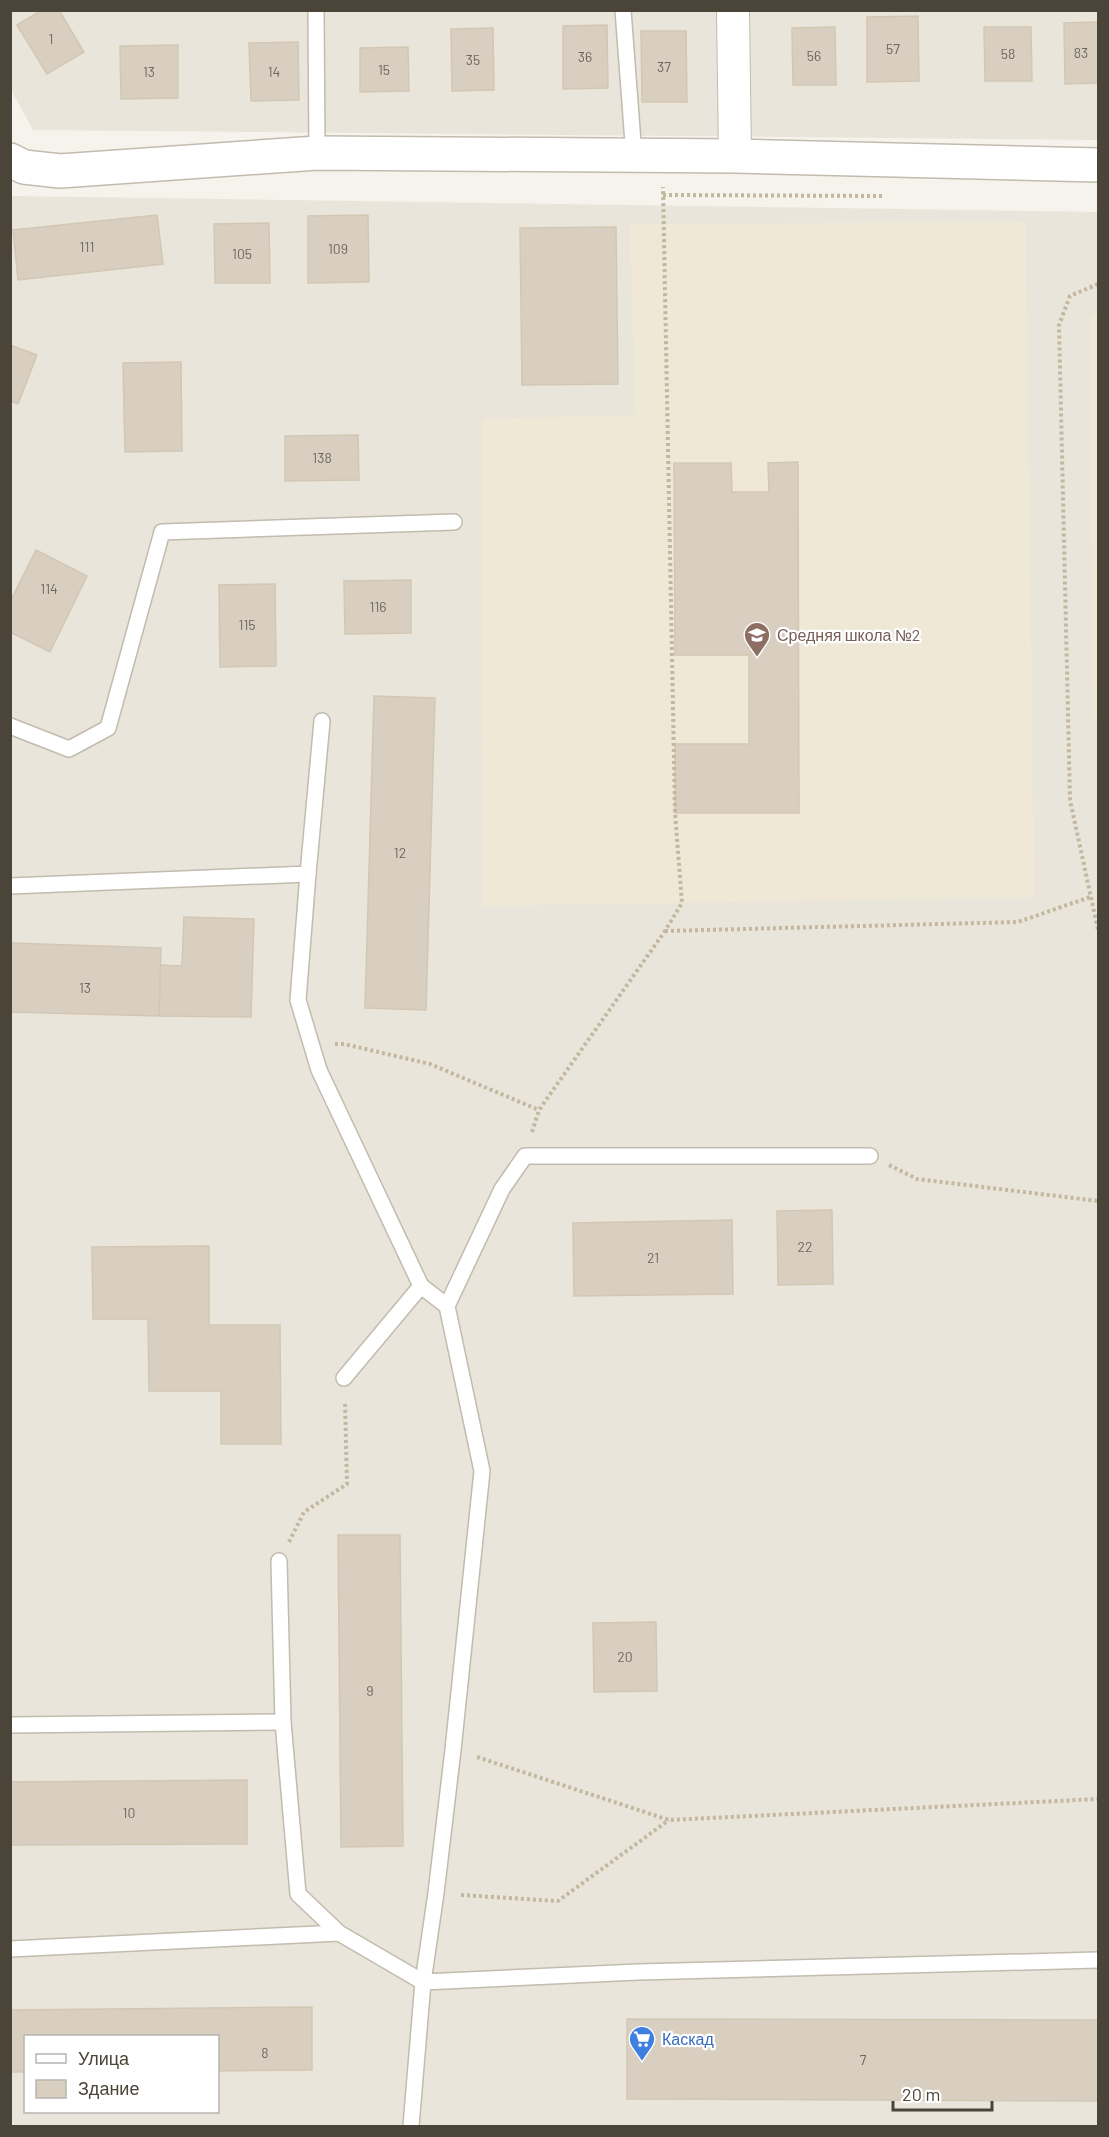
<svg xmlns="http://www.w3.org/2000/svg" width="1109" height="2137" viewBox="0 0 1109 2137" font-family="Barlow,sans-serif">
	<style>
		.residential { fill: #eae5da; fill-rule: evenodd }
		.education { fill: #efe8d6 }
		.building { fill: #d8cfc1; stroke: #d3c7b4; stroke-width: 1.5 }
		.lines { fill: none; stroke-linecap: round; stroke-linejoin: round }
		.service-casing { stroke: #c2bbae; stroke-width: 18 }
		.minor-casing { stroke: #c2bbae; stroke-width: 34 }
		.tertiary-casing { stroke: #c2bbae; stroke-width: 36 }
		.path { stroke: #c4b79f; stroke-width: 4; stroke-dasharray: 3 3; stroke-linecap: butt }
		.service { stroke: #fff; stroke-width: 15 }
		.minor { stroke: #fff; stroke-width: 32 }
		.tertiary { stroke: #fff; stroke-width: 33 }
		.labels { text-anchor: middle; stroke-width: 4.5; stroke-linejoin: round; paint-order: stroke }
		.number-label { font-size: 14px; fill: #6e675b }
		.education-label { font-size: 16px; fill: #785e54; stroke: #fff; text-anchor: start }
		.shop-label { font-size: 16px; fill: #366cbe; stroke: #fff; text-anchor: start }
	</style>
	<rect width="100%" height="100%" fill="#f6f3ec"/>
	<g class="residential">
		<path d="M10 11H1098V140L33 130 11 90Z"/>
		<path d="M11 196 1098 212V2126L11 2125ZM26 2036H218V2112H26Z"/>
	</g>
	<g class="education">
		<path d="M1026 222 1034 897 483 906 482 419 635 415 630 224Z"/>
		<path d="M1098 310V718H1092L1090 318Z"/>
	</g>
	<g class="building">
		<path d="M42 10H59L84 52 47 74 17 25Z"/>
		<path d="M918 16 919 81 867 82V17Z"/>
		<path d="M1098 22V83L1065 84 1064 23Z"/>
		<path d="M607 25 608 88 563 89V26Z"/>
		<path d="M835 27 836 85H793L792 28Z"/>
		<path d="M984 27H1031L1032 81H985Z"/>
		<path d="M493 28 494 90 452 91 451 29Z"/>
		<path d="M641 31H686L687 102H642Z"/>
		<path d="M298 42 299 100 251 101 249 43Z"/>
		<path d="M178 45V98L121 99 120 46Z"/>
		<path d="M408 47 409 91 360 92V48Z"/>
		<path d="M157 215 163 264 18 280 13 230Z"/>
		<path d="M368 215 369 282 308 283V216Z"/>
		<path d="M269 223 270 283H215L214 224Z"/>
		<path d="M616 227 618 384 522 385 520 228Z"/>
		<path d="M10 345 37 355 18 404 10 401Z"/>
		<path d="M181 362 182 451 125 452 123 363Z"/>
		<path d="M358 435 359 480 285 481V436Z"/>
		<path d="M798 462 799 813H675V744H749V655H675L674 463H731L732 492H769L768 463Z"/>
		<path d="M36 550 87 576 50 652 10 632V602Z"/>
		<path d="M411 580V633L345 634 344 581Z"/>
		<path d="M275 584 276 666 220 667 219 585Z"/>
		<path d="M374 696 435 698 426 1010 365 1008Z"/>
		<path d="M184 917 254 919 251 1017 159 1016 160 965 182 966Z"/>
		<path d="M10 943 161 948 159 1016 10 1012Z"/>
		<path d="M832 1210 833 1284 778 1285 777 1211Z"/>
		<path d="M732 1220 733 1294 574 1296 573 1223Z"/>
		<path d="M209 1246V1325H280L281 1444H221V1391H149L148 1319H93L92 1247Z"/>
		<path d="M338 1535H400L403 1846 341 1847Z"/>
		<path d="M656 1622 657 1691 594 1692 593 1623Z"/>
		<path d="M247 1780V1844L10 1845V1782Z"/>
		<path d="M312 2007V2070L218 2071V2036H26V2072H10V2010Z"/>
		<path d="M627 2019 1098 2020V2101L627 2099Z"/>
	</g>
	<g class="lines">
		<g class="service-casing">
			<g id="service">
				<path d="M316 10 317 153"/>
				<path d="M623 10 634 156"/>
				<path d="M10 726 69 749 108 728 162 532 454 522"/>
				<path d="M308 874 298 1000 319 1070 421 1286"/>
				<path d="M10 886 308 874 322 721"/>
				<path d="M870 1156H525L502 1189 447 1306 482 1471 453 1750 436 1893 423 1982 638 1972 1098 1960"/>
				<path d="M344 1378 421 1286 447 1306"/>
				<path d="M279 1561 283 1722 298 1894 339 1933 423 1982 411 2126"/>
				<path d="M10 1725 283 1722"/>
				<path d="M10 1949 339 1933"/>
			</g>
		</g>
		<g class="minor-casing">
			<path id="minor" d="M733 10 735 156"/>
		</g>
		<g class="tertiary-casing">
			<path id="tertiary" d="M10 160 24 167 60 171 317 153 735 156 1098 165"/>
		</g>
		<g class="path">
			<path d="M663 195 882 196"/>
			<path d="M1098 284 1070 296 1059 325 1070 800 1098 930"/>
			<path d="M665 931 1018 922 1090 897"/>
			<path d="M335 1044H344L430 1064 539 1110"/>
			<path d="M532 1132 539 1110 665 931 682 903 675 813 663 187"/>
			<path d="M889 1165 917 1179 1098 1201"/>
			<path d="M289 1542 304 1512 347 1484 345 1401"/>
			<path d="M477 1757 669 1820 1098 1799"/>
			<path d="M461 1895 558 1901 669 1820"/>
		</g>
		<use href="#service" class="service"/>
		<use href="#minor" class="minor"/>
		<use href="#tertiary" class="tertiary"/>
	</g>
	<defs>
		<g id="school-pin" transform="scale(1.35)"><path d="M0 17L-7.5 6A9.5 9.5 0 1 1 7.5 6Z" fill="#8d6e63" stroke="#fff"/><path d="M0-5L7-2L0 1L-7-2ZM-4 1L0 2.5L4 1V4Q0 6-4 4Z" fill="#fff"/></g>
		<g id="supermarket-pin" transform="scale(1.35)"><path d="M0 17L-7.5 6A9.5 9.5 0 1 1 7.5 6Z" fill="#3f7fe0" stroke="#fff"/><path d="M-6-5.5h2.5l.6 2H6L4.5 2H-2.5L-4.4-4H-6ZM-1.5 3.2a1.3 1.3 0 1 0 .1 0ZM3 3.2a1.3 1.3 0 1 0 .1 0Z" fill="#fff"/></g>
	</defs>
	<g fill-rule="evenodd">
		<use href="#school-pin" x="757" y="635"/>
		<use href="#supermarket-pin" x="642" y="2039"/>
	</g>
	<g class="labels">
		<g class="number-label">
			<text x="51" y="44">1</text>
			<text x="893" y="54">57</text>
			<text x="1081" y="58">83</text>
			<text x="1008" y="59">58</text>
			<text x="814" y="61">56</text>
			<text x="585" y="62">36</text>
			<text x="473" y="65">35</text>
			<text x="664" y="72">37</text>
			<text x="384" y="75">15</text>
			<text x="149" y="77">13</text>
			<text x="274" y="77">14</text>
			<text x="87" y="252">111</text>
			<text x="338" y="254">109</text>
			<text x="242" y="259">105</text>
			<text x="322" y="463">138</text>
			<text x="49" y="594">114</text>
			<text x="378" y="612">116</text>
			<text x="247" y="630">115</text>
			<text x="400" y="858">12</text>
			<text x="85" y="993">13</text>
			<text x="805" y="1252">22</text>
			<text x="653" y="1263">21</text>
			<text x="625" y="1662">20</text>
			<text x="370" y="1696">9</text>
			<text x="129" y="1818">10</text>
			<text x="265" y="2058">8</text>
			<text x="863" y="2065">7</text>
		</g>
		<g class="education-label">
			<text x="777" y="641">Средняя школа №2</text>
		</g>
		<g class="shop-label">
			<text x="662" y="2045">Каскад</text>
		</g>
	</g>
	<rect width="1109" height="2137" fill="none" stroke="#4b4439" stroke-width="24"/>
	<rect x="24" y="2035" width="195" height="78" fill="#ffffff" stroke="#b7b4b0" stroke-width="1.5"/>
	<rect x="36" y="2054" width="30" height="9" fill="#ffffff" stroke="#b7b4b0" stroke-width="1.5"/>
	<text x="78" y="2065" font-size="18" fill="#4b4439">Улица</text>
	<rect x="36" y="2080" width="30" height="18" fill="#d8cfc1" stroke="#b7b4b0" stroke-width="1.5"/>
	<text x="78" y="2095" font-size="18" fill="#4b4439">Здание</text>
	<path d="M893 2101v9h99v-9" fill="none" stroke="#4b4439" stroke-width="3"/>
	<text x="902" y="2101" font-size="18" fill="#4b4439" stroke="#ffffff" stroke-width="4.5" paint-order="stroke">20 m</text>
</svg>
